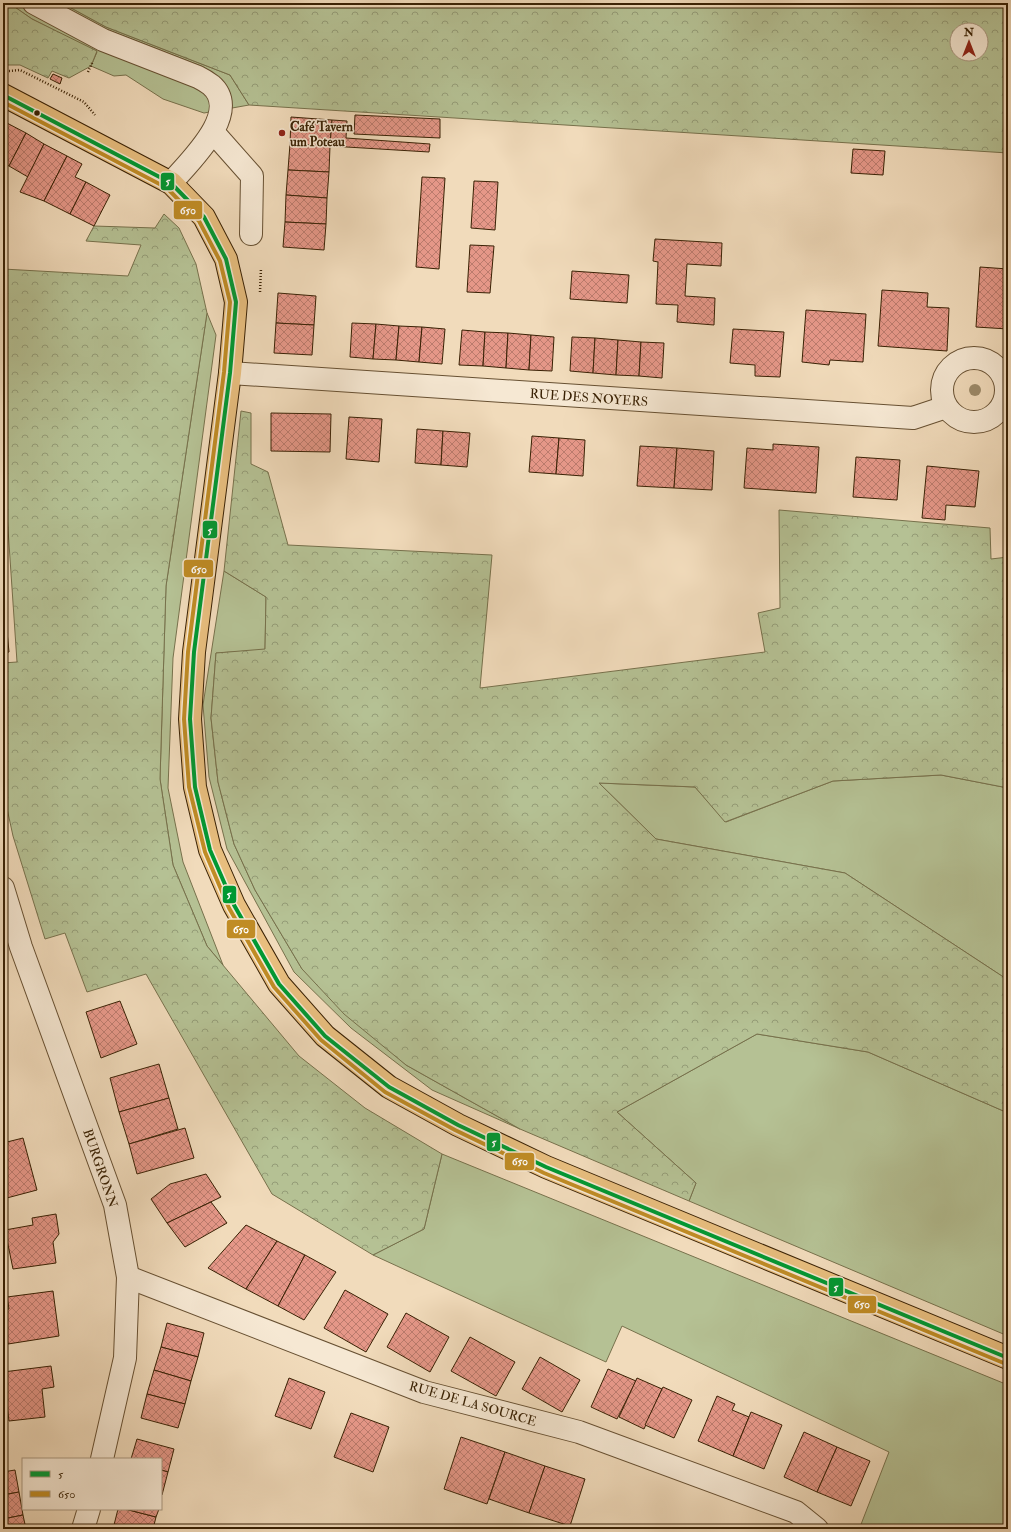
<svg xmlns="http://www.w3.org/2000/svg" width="1011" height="1532" viewBox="0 0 1011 1532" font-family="'IM FELL Double Pica',serif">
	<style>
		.green { fill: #b5c194; stroke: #77714c }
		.forest { fill: url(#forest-crowns); stroke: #77714c; fill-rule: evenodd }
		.building { fill: url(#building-cross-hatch); stroke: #392104 }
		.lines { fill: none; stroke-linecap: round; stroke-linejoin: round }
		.minor-casing { stroke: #675032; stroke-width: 24 }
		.major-casing { stroke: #392104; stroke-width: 24 }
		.path { stroke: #392104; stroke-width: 2.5; stroke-dasharray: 1 2; stroke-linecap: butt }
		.minor { stroke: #f6e8d3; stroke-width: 22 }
		.major { stroke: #e8be7e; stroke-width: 22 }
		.bus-1-casing { stroke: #f6e8d3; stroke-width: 7 }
		.bus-2-casing { stroke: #f6e8d3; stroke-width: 7 }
		.bus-1 { stroke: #093; stroke-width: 4 }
		.bus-2 { stroke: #c08c25; stroke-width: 4 }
		.tree { fill: #9d8b6a }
		.bus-dot { fill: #392104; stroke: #f6e8d3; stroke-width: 1.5 }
		.poi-dot { fill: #8f2418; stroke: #f6e8d3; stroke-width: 1.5 }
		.labels { text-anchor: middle; stroke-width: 3; stroke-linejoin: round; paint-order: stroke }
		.poi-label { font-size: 13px; font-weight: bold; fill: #392104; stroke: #f6e8d3; text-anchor: start }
		.street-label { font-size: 13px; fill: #392104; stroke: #f6e8d3 }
		.line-badge { stroke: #f6e8d3; stroke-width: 1.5 }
		.badge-label { font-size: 11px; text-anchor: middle; font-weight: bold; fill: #fff }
	</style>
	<defs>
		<pattern id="forest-crowns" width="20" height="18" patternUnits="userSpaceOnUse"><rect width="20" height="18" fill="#b5c194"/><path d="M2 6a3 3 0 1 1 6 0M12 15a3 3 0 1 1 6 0" fill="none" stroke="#949c77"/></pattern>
		<pattern id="building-cross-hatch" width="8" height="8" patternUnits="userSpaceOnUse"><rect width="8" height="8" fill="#e59788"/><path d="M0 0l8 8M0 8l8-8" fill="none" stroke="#bb7b6d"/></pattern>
	</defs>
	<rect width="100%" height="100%" fill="#f1dbbb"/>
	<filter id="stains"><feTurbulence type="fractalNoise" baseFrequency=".005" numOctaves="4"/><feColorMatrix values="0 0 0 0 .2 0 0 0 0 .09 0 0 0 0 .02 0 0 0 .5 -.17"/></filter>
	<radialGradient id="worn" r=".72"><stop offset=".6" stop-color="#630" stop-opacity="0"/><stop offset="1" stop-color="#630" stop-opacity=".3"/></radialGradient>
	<g class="green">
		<path d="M9 3H62L106 27 230 75 249 105 204 113 163 99 126 75 114 76 91 66 97 52 32 19Z"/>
		<path d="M207 313 216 335 173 658 168 788 183 862 223 965 207 946 173 865 160 779 166 586Z"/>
		<path d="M224 571 266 597 265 650 216 653 211 718 218 782 234 844 255 890 302 969 406 1065 520 1129 432 1090 351 1028 294 972 227 849 209 777 203 705Z"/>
		<path d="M941 775 1008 788V980L845 873 656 839 599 783 695 787 726 822 833 781Z"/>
		<path d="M757 1034 868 1052 1008 1113V1336L689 1201 696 1183 617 1112Z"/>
		<path d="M442 1154 1008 1385V1529H861L860 1527 889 1452 622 1326 606 1362 373 1255 424 1229Z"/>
	</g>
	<g class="forest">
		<path d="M3 3H9L32 19 97 51 91 66 69 78 52 71 48 78 20 65H3Z"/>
		<path d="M62 3H1008V153L249 105 230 75 106 27ZM957 30H981V54H957Z"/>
		<path d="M164 214 179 228 196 264 207 313 166 586 160 779 173 865 207 946 299 1056 365 1108 442 1154 424 1229 373 1255 272 1194 146 974 87 992 65 933 45 939 13 836 3 790V663L17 662 3 455V269L128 276 141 245 86 241 94 226 155 228Z"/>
		<path d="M241 411 251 413V464L268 472 288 545 492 555 480 688 765 652 758 613 780 608 779 510 990 528 991 559 1008 557V788L941 775 833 781 725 822 695 787 599 783 656 839 845 873 1008 980V1113L868 1052 757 1034 617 1112 696 1183 689 1201 520 1129 406 1065 344 1014 302 969 255 890 234 844 218 782 211 718 216 653 265 649 266 597 224 571Z"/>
	</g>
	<g class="building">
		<path d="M53 74 62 78 60 84 50 79Z"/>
		<path d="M355 115 440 119V138L354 134Z"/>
		<path d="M291 117 332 120 330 146 290 144Z"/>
		<path d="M332 120 347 121 346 138 430 144 429 152 330 146Z"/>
		<path d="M5 122 26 133 9 166 3 163V126Z"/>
		<path d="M26 133 44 144 28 177 9 166Z"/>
		<path d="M44 144 67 156 44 201 20 192Z"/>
		<path d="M290 144 330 146 329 172 288 170Z"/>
		<path d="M853 149 885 151 883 175 851 173Z"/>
		<path d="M67 156 82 164 75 177 86 182 70 214 44 201Z"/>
		<path d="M288 170 329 172 327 198 286 195Z"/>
		<path d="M422 177 445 178 439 269 416 267Z"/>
		<path d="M474 181 498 182 495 230 471 228Z"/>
		<path d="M86 182 110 195 94 226 70 214Z"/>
		<path d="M286 195 327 198 326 224 285 222Z"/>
		<path d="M285 222 326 224 324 250 283 247Z"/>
		<path d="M655 239 722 243 721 266 687 264 685 296 715 298 714 325 677 322 678 305 656 304 658 262 653 261Z"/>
		<path d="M470 245 494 246 490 293 467 292Z"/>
		<path d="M980 267 1008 269V329L976 327Z"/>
		<path d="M572 271 629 275 627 303 570 299Z"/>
		<path d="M882 290 928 293 927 307 949 308 947 351 878 346Z"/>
		<path d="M278 293 316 296 314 325 276 323Z"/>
		<path d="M806 310 866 314 863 362 830 360 829 365 802 362Z"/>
		<path d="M276 323 314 325 312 355 274 353Z"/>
		<path d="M352 323 376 324 373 359 350 357Z"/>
		<path d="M376 324 399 326 396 360 373 359Z"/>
		<path d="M399 326 422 327 419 362 396 360Z"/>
		<path d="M422 327 445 329 442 364 419 362Z"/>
		<path d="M733 329 784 332 780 377 755 376V365L730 363Z"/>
		<path d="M462 330 485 332 483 366 459 365Z"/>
		<path d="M485 332 508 333 506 368 483 366Z"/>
		<path d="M508 333 531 335 529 370 506 368Z"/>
		<path d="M531 335 554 337 552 371 529 370Z"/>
		<path d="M572 337 595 338 593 373 570 371Z"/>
		<path d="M595 338 618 340 616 375 593 373Z"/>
		<path d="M618 340 641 342 639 376 616 375Z"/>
		<path d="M641 342 664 343 662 378 639 376Z"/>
		<path d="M271 413 331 414 330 452 271 451Z"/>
		<path d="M349 417 382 419 379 462 346 459Z"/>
		<path d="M417 429 443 431 441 465 415 463Z"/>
		<path d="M443 431 470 433 467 467 441 465Z"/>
		<path d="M532 436 559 438 556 474 529 472Z"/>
		<path d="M559 438 585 440 583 476 556 474Z"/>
		<path d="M773 444 819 447 816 493 744 488 747 448 773 450Z"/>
		<path d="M640 446 677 448 674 488 637 486Z"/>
		<path d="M677 448 714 451 712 490 674 488Z"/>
		<path d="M856 457 900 460 897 500 853 497Z"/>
		<path d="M927 466 979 471 975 507 946 505 945 520 922 518Z"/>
		<path d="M3 590 9 652 3 653Z"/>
		<path d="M120 1001 137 1044 101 1058 86 1012Z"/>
		<path d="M159 1064 169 1098 119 1112 110 1078Z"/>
		<path d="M169 1098 178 1129 129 1144 119 1112Z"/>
		<path d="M185 1128 194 1158 137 1174 129 1144Z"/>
		<path d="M23 1138 37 1190 3 1199V1143Z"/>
		<path d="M206 1174 221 1197 167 1223 151 1199 170 1184Z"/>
		<path d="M211 1202 227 1223 185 1247 167 1223Z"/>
		<path d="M56 1214 59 1234 53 1242 56 1263 13 1269 5 1230 33 1225 32 1218Z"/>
		<path d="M246 1225 277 1241 246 1289 208 1268Z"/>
		<path d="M277 1241 305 1255 278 1306 246 1289Z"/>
		<path d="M305 1255 336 1272 304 1320 278 1306Z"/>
		<path d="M345 1290 388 1314 366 1352 324 1328Z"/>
		<path d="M53 1291 59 1336 8 1344 3 1310 9 1309 7 1297Z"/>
		<path d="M406 1313 449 1337 430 1372 387 1347Z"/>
		<path d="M167 1323 204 1333 198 1357 161 1347Z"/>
		<path d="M470 1337 515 1362 496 1396 451 1371Z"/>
		<path d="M161 1347 198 1357 191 1381 154 1370Z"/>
		<path d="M540 1357 580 1380 562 1412 522 1389Z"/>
		<path d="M51 1366 54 1387 42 1389 45 1417 9 1421 3 1372Z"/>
		<path d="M608 1369 636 1381 617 1419 591 1407Z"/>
		<path d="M154 1370 191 1381 185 1404 147 1394Z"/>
		<path d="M289 1378 325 1392 311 1429 275 1416Z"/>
		<path d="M637 1378 662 1389 644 1429 619 1417Z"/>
		<path d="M663 1387 692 1400 674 1438 645 1425Z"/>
		<path d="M147 1394 185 1404 178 1428 141 1418Z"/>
		<path d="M717 1396 735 1404 732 1410 749 1417 733 1456 698 1441Z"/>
		<path d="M751 1412 782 1425 764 1469 733 1456Z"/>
		<path d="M351 1413 389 1427 373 1472 334 1457Z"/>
		<path d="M804 1432 837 1447 817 1492 784 1477Z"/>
		<path d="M461 1437 505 1452 487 1504 444 1489Z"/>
		<path d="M137 1439 174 1449 168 1472 161 1470V1459H131Z"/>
		<path d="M837 1447 870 1461 851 1506 817 1492Z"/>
		<path d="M505 1452 545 1466 529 1513 489 1499Z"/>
		<path d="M545 1466 585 1479 570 1526 529 1513Z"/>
		<path d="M15 1470 19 1492 3 1495V1472Z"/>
		<path d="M161 1470 168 1472 162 1495 161 1494Z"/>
		<path d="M19 1492 23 1515 3 1519V1495Z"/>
		<path d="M118 1509H125L156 1517 153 1529H113Z"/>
		<path d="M125 1509H159L156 1517Z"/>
		<path d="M23 1515 26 1529H3V1519Z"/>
	</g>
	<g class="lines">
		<g class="minor-casing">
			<g id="minor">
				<path d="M34 3 103 40 198 77C202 79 207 82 211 85 243 112 189 162 171 183"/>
				<path d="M213 132 252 176 251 234"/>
				<circle cx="974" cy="390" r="32"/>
				<path d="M230 373 913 418 946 407"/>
				<path d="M3 888 21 947 115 1205 128 1277 125 1358 102 1459"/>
				<path d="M128 1277 424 1392 579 1432 796 1512 817 1529"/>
				<path d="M83 1529 89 1509"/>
			</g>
		</g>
		<g class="major-casing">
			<path id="major" d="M3 95 171 183 204 217 226 259 236 302 230 373 194 652 190 719 195 787 210 850 234 905 279 984 325 1036 389 1087 458 1125 546 1167 1008 1358"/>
		</g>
		<g class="path">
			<path d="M9 71 20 70 84 102 95 115"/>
			<path d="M88 72 93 61"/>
			<path d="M260 292 261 268"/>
		</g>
		<use href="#minor" class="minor"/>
		<use href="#major" class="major"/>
		<g class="bus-1-casing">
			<path id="bus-1" d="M3 95 171 183 204 217 226 259 236 302 230 373 194 652 190 719 195 787 210 850 234 905 279 984 325 1036 389 1087 458 1125 546 1167 1008 1358"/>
		</g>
		<g class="bus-2-casing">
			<path id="bus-2" d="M3 102 167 188 199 221 220 261 230 302 224 372 188 652 184 719 189 787 205 852 229 908 274 987 321 1040 385 1092 455 1130 544 1173 1006 1364"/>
		</g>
		<use href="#bus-1" class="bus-1"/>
		<use href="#bus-2" class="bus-2"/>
	</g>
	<circle class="tree" cx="975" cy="390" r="6"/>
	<circle class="bus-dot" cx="37" cy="113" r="3.5"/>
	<circle class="poi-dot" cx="282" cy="133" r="4"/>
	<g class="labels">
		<g class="poi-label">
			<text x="290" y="131">Café Tavern<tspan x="290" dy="15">um Poteau</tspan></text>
		</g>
		<g class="street-label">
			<text transform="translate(589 397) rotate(4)" y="5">RUE DES NOYERS</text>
			<text transform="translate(101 1168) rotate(71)" y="5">BURGRONN</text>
			<text transform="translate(473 1403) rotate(16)" y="5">RUE DE LA SOURCE</text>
		</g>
	</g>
	<g class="line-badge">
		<rect x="160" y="172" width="15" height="19" rx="4" fill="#093"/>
		<rect x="173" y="200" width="30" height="20" rx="4" fill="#c08c25"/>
		<rect x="202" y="520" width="16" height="19" rx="4" fill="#093"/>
		<rect x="183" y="559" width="31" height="19" rx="4" fill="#c08c25"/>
		<rect x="222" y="885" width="15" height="19" rx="4" fill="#093"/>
		<rect x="226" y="919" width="30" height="20" rx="4" fill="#c08c25"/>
		<rect x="486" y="1132" width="15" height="20" rx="4" fill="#093"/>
		<rect x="504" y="1152" width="31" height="19" rx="4" fill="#c08c25"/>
		<rect x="828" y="1277" width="16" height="20" rx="4" fill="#093"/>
		<rect x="847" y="1295" width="30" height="19" rx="4" fill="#c08c25"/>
	</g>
	<g class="badge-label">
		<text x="168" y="185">5</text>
		<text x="188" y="214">650</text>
		<text x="210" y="534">5</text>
		<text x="199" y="573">650</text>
		<text x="229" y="898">5</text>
		<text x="241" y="933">650</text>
		<text x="494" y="1146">5</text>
		<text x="520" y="1165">650</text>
		<text x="836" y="1291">5</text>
		<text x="862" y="1308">650</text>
	</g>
	<rect width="1011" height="1532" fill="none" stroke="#f1dbbb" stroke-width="16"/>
	<rect x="4" y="4" width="1003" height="1524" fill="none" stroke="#392104" stroke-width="2"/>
	<rect x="8" y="8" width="995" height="1516" fill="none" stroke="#392104"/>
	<rect x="22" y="1458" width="140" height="52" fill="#f6e8d3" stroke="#aa9880"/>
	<rect x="30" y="1471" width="20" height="6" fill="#009933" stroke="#aa9880"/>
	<text x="58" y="1478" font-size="12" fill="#392104">5</text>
	<rect x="30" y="1491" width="20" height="6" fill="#c08c25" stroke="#aa9880"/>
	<text x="58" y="1498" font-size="12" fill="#392104">650</text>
	<g transform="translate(969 42)"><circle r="19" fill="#f6e8d3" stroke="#aa9880"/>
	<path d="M0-3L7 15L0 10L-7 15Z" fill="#8f2418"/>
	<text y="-6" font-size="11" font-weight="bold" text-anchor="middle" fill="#392104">N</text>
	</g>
	<rect width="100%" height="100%" filter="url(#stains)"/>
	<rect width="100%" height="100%" fill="url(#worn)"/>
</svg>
